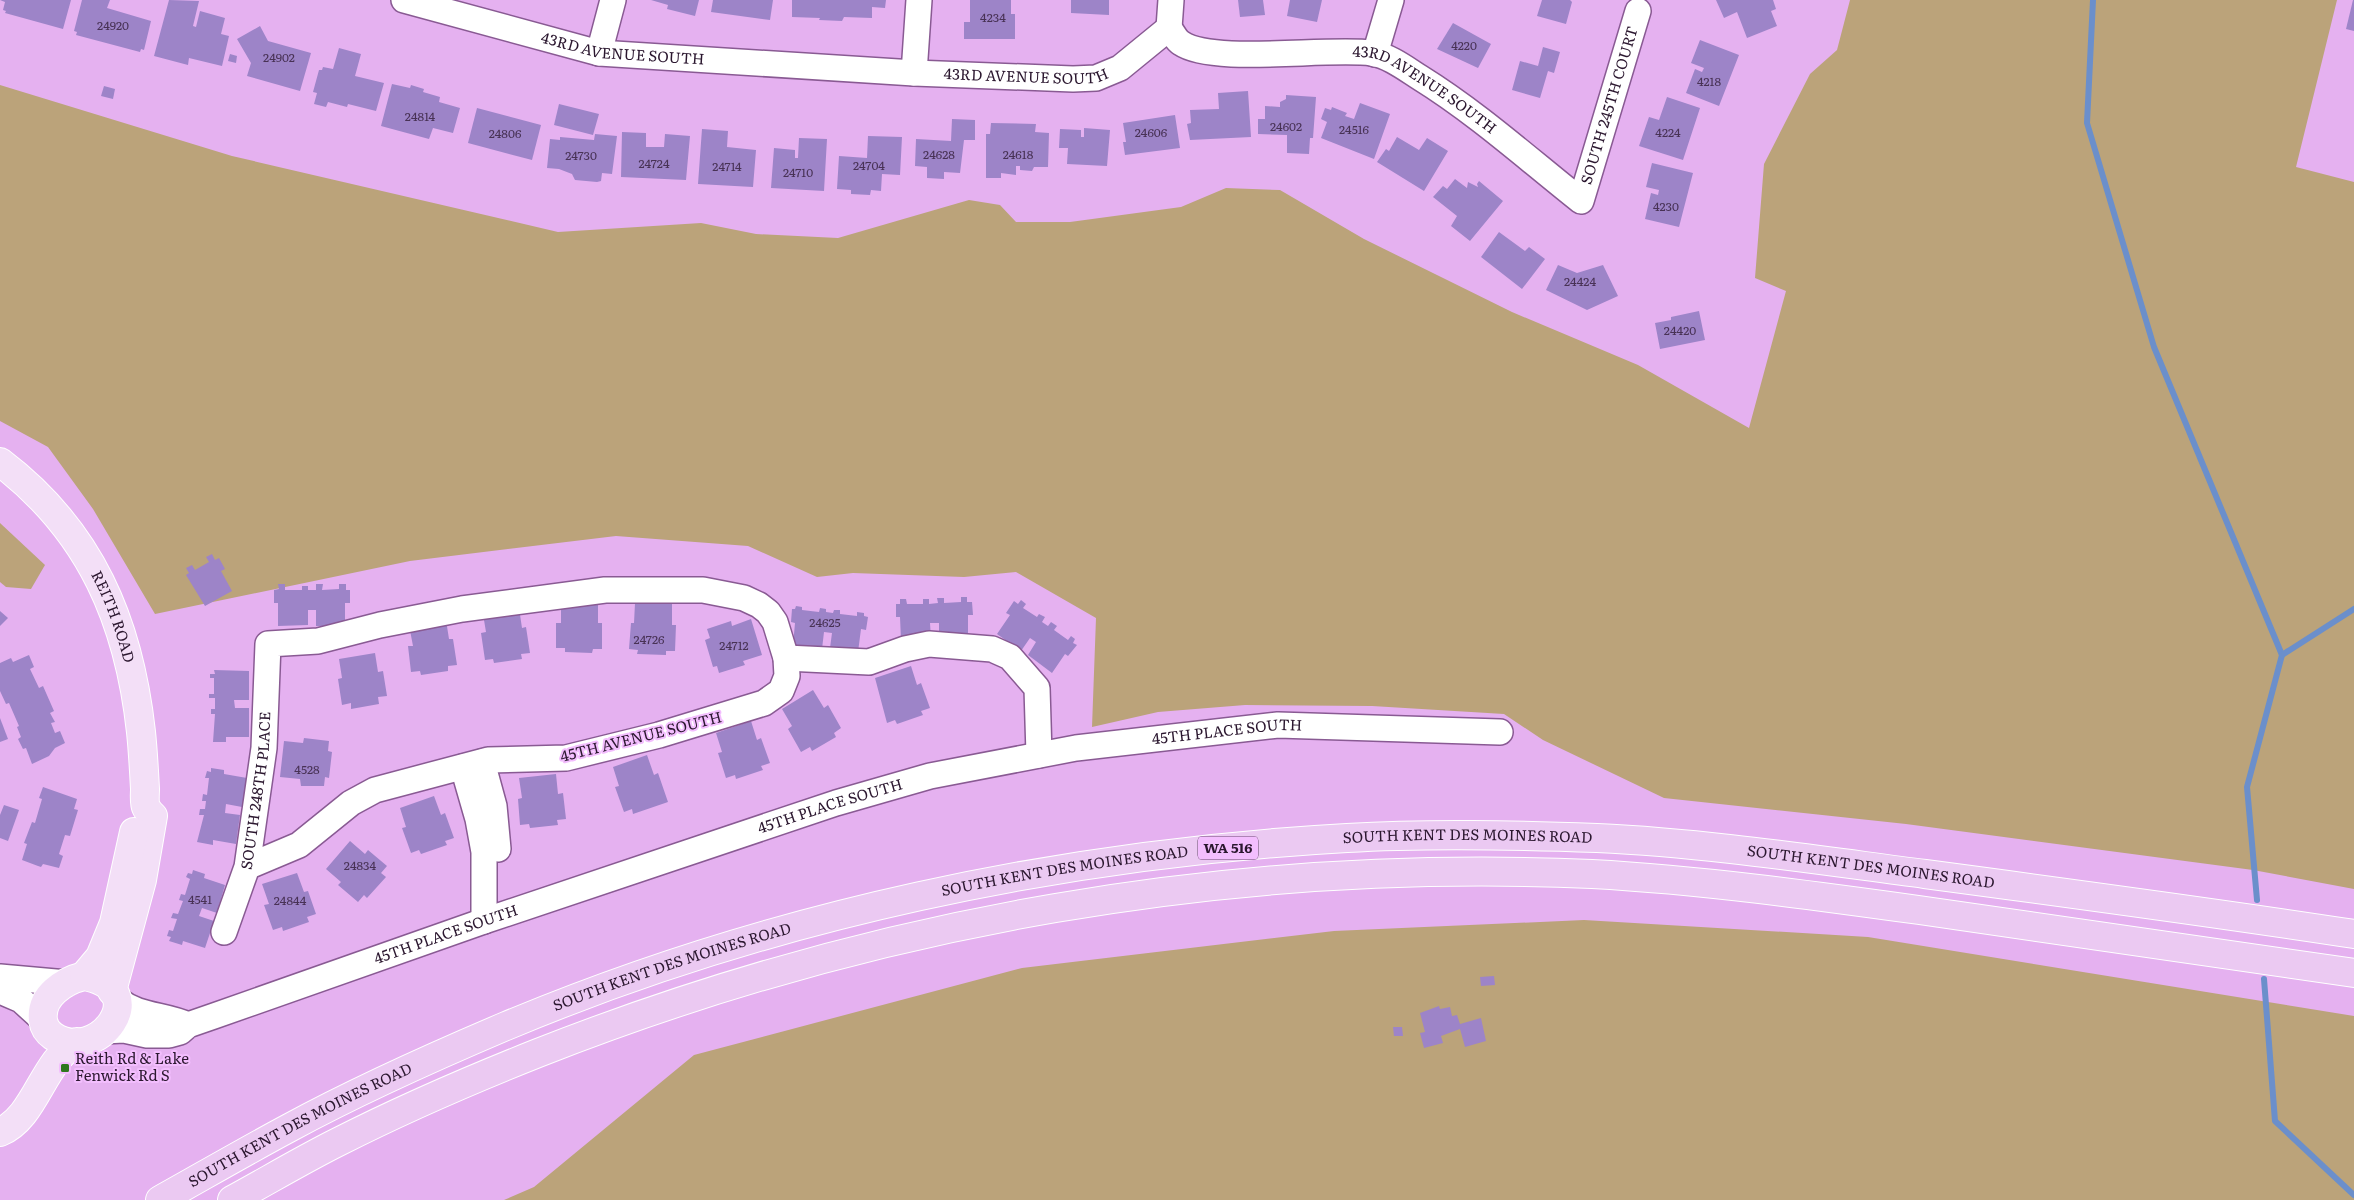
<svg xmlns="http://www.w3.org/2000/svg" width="2354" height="1200" viewBox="0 0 2354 1200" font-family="Literata,serif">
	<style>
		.green { fill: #bba37a }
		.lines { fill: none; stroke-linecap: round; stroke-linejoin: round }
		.stream { stroke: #6b8fcb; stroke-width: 6 }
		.building { fill: #9d84c8 }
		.minor-casing { stroke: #895a93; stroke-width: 28 }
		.major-casing { stroke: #fff; stroke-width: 30 }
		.highway-casing { stroke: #fff; stroke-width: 30 }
		.minor { stroke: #fff; stroke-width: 25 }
		.major { stroke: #f3dff7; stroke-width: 28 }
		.highway { stroke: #ebc9f2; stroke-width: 28 }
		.poi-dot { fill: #2e781e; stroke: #f3befe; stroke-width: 2 }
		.labels { text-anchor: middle; stroke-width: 4; stroke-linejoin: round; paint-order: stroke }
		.number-label { font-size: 12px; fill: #483255 }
		.shield { fill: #f3befe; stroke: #67496d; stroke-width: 1 }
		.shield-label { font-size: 14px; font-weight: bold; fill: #2b172f }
		.street-label { font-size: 15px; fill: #2b172f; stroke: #f3befe }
		.poi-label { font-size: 15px; fill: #2b172f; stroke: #f3befe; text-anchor: start }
	</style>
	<rect width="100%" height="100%" fill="#e5b1f0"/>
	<g class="green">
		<path d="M1850 0H2337L2296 167 2354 182V889L2253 870 1906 824 1664 798 1543 740 1504 714 1372 706 1245 705 1158 712 1092 727 1096 618 1016 572 964 577 853 573 817 577 748 546 616 536 410 561 155 614 93 509 48 447 0 421V85L232 156 558 232 701 223 756 234 838 238 969 200 1000 205 1016 222H1070L1181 207 1226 188 1280 190 1364 239 1512 312 1638 365 1749 428 1786 291 1755 278 1764 164 1810 74 1837 50Z"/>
		<path d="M0 523 45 565 31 589 6 587 0 582Z"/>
		<path d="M1584 920 1868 937 2354 1016V1200H504L534 1187 694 1055 1022 968 1334 931Z"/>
	</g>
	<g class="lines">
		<g class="stream">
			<path d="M2093 0 2087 123 2154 347 2282 655 2247 787 2257 900"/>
			<path d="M2282 655 2354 609"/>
			<path d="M2264 979 2275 1121 2354 1195"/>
		</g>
	</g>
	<g class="building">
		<path d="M0 0H71L63 29 5 13 6 11 3 10 5 2Z"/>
		<path d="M82 0H110L107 8 151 21 144 50 141 49 140 52 76 35 77 32 74 31Z"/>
		<path d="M169 0 199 1 193 26 196 27 200 11 225 18 221 34 229 36 222 66 189 58 188 65 154 56Z"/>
		<path d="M651 0H699L695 16 667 9 668 5Z"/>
		<path d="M713 0H773L770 20 711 12Z"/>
		<path d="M792 0H886L885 8 872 7V18L844 17 842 21 819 20 820 18 792 17Z"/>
		<path d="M970 0H1011V14H1015V39H964V22H970Z"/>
		<path d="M1071 0H1109V15L1071 13Z"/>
		<path d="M1238 0H1263L1265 15 1240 17Z"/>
		<path d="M1290 0H1322L1317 22 1287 16Z"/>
		<path d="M1542 0H1570L1572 2 1566 24 1537 16Z"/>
		<path d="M1716 0H1773L1776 9 1771 11 1777 26 1747 38 1737 12 1724 18Z"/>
		<path d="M2353 0H2354V31L2346 29Z"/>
		<path d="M1453 23 1491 44 1478 68 1437 49Z"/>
		<path d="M260 26 268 41 311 53 300 91 247 76 251 63 237 39Z"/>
		<path d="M1700 40 1739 55 1719 106 1686 93 1695 69 1702 72 1704 68 1691 63Z"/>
		<path d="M1543 47 1560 52 1554 73 1548 71 1540 98 1512 90 1520 61 1538 66Z"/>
		<path d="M339 48 361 54 355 76 384 83 376 111 348 104 347 107 328 102 326 107 314 104 317 93 313 92 319 70H322L323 67 333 69Z"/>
		<path d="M230 54 237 56 236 63 228 61Z"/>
		<path d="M392 84 410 88 411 85 424 89 423 92 440 97 439 102 460 108 453 133 433 128 429 139 381 126Z"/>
		<path d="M104 86 115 89 113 99 101 96Z"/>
		<path d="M1248 91 1251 137 1190 140 1187 124 1191 123 1190 110 1219 109 1218 93Z"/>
		<path d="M1286 95 1316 97 1313 138H1310L1309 154 1287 153V135L1258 134V119H1265V106L1280 107V102L1286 99Z"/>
		<path d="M1667 97 1700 108 1683 160 1639 146 1649 117 1659 120Z"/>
		<path d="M1360 103 1390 114 1374 159 1321 138 1327 122 1321 119 1325 108 1331 110 1332 107 1347 113 1345 116 1354 119Z"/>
		<path d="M559 104 599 114 593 135 554 125Z"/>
		<path d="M477 108 541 125 532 160 468 143Z"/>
		<path d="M1175 115 1180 148 1125 155 1123 142H1126L1123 123Z"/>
		<path d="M952 119 975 120V140H964L960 173 944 172V179L927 178V167L915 166 916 139 951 141Z"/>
		<path d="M991 123 1036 124 1035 132 1049 133 1048 167H1034L1032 171 1020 170V166H1016V175L1001 173V178H986V134H990Z"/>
		<path d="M1084 128 1110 130 1107 166 1067 164 1068 148H1059L1060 129 1081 130V137H1084Z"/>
		<path d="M702 129 728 131 727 147 756 150 753 187 698 184Z"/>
		<path d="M622 132 646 133V147H664L665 134 690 136 686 180 621 177Z"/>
		<path d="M595 134 617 136 612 174 602 173 601 181 597 182 575 180 572 174 559 169 547 168 550 139 560 140V137L594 140Z"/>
		<path d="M868 136 902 137 900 175 882 174 881 191 871 190 870 195 851 194V190L837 189 839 156 867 158Z"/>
		<path d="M1397 137 1419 150 1427 138 1448 151 1424 191 1377 162 1386 149 1389 151Z"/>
		<path d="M799 138 827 139 824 191 771 188 774 148 795 150V158H798Z"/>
		<path d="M1652 163 1693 173 1679 227 1645 219 1651 193 1658 195 1659 190 1646 187Z"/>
		<path d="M1455 179 1467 188 1468 182 1478 187 1477 184 1479 181 1503 201 1470 241 1451 226 1457 216 1433 197 1443 186 1447 189Z"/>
		<path d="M1499 232 1525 251 1529 247 1545 259 1522 289 1481 257Z"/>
		<path d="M1558 265 1577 273 1603 265 1618 296 1587 310 1546 290Z"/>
		<path d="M1699 311 1705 340 1660 349 1655 323 1671 320V317Z"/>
		<path d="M212 554 215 560 219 558 225 569 221 571 232 591 205 606 186 575 189 573 186 568 192 565 195 570 209 562 206 557Z"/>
		<path d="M278 584H285V590H302V586H308V590H316V584H323L322 590 339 589V584H346V590H350V603H345V626H316V610H308V625L278 626V603H274V590L279 589Z"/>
		<path d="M961 597H967V602H972L973 615H968V638L939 639V623H930L931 639 901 640 900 617H896V604H900V599H906L907 604H923V599H929V604L938 603 937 598H944V603L961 602Z"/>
		<path d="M1021 600 1026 604 1023 608 1037 617 1039 614 1045 617 1042 622 1048 626 1051 622 1057 626 1054 630 1068 640 1071 636 1075 639 1073 643 1077 645 1068 656 1065 654 1052 673 1028 655 1036 642 1030 638 1021 651 997 634 1010 615 1006 613 1014 601 1018 604Z"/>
		<path d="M561 602 598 603V623H602V649H593L592 653 565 652V648H556V623H561Z"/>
		<path d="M635 603 672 604V625H676L675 651H666V655L637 654 638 650 629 649 631 623H634Z"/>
		<path d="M796 606 802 607V610L819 612 820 608 826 609V612L833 613 834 610H840V614L857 616V612L864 613V616L868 617 866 630 861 629 858 652 830 648 832 633 824 632 822 649 793 645 795 623 791 622 792 609H795Z"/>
		<path d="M519 608 522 628 526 627 530 653 521 654 522 659 494 663 493 659 485 660 481 633 486 632 483 614Z"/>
		<path d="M0 611 8 618 0 626Z"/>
		<path d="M751 619 762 655 743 661 745 665 719 673 717 666 713 667 705 640 710 638 707 629 731 621 732 626Z"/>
		<path d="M446 620 449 639H453L457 665 448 666V671L421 675 420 671 411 672 408 646H413L409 625Z"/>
		<path d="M375 653 378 672 383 671 387 696 378 697 379 704 351 709V703L342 705 338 679 342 678 339 659Z"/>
		<path d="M29 655 34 667 30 669 39 688 43 686 54 711 50 713 55 722 51 723 55 733 60 731 65 743 55 748 49 756 32 764 26 748 23 749 18 739 21 737 17 727 19 726 9 703 6 704 0 691V663L11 658 13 662Z"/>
		<path d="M911 666 917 685 921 683 930 708 921 711 923 715 897 724 895 720 887 723 875 678Z"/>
		<path d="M214 670 249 671V700H234L235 708H249V737H226V742H213L215 714H211V709H215V698H209V694H214V678H210V674H215Z"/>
		<path d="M813 690 824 708 828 705 841 728 834 733 836 737 812 751 810 747 801 752 788 729 792 726 782 709Z"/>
		<path d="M0 718 8 739 0 742Z"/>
		<path d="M751 721 757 740 761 738 770 763 761 766 763 770 736 779 735 775 726 778 718 753 722 752 716 733Z"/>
		<path d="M304 738 329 741 328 751 332 752 329 778 325 777 324 786H301L300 779 280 777 284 741 303 743Z"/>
		<path d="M647 755 654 775 658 773 668 802 633 814 632 809 624 812 615 787 619 786 613 767Z"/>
		<path d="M211 768 224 770V774L247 778 242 807 226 804 225 813 240 815 236 844 213 840V845L197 842 204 815H199L200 809H205L206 801H202L203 794 207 795 209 778H205L207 771 211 772Z"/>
		<path d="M556 774 558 794 563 793 566 819 557 820 558 825 530 828 529 824 520 825 518 799 522 798 519 778Z"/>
		<path d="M43 787 77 799 74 809 78 810 70 836 65 835 59 854 63 856 59 868 43 864 41 867 38 866 22 860 27 844 24 843 32 822 35 823 42 799 39 798Z"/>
		<path d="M434 796 441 815 445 813 454 838 445 841 447 845 421 854 419 850 411 853 402 828 406 827 400 808Z"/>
		<path d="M4 805 19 810 8 841 0 838V815Z"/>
		<path d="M350 841 365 854 368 850 387 866 381 873 386 877 367 898 364 895 358 902 338 885 341 882 326 869Z"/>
		<path d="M193 870 205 874 204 878 225 885 217 913 202 908 199 916 214 921 205 948 183 941 182 945 169 941 171 937 167 936 169 930 173 931 177 919 171 918 173 913 178 914 183 901 179 900 181 894 185 895 190 879 186 877 188 873 192 874Z"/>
		<path d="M297 873 304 892 308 891 316 914 307 917 309 922 283 931 282 927 273 930 264 905 269 904 262 884Z"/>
		<path d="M1494 976 1495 985 1481 986 1480 977Z"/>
		<path d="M1439 1006 1440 1009 1450 1007 1452 1016 1457 1015 1460 1024 1481 1018 1486 1041 1465 1047 1460 1029 1441 1036 1443 1043 1424 1048 1420 1033 1425 1032 1420 1013Z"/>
		<path d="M1393 1027H1402L1403 1036H1394Z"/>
	</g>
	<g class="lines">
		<g class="minor-casing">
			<g id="minor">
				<path id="s1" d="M404 0 599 53 914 73 1073 79 1096 78 1120 68 1169 28"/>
				<path id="s2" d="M1169 28C1173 33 1176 40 1181 43 1213 65 1327 47 1372 53 1389 56 1405 68 1419 77 1477 113 1528 159 1581 201L1638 11"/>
				<path d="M1169 28 1171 0"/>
				<path d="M599 53 613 0"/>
				<path d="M1375 54 1391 0"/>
				<path d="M914 73 919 0"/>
				<path d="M786 658 869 662 905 649 929 644 992 649 1010 657 1037 688 1039 755"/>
				<path d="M482 762 494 806 498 849"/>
				<path d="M463 767 478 819 484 852V921"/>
				<path id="s3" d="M224 932 247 867 264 748 268 644 318 641 380 625 462 609 605 590H703L744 598 759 605 768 612 775 622 786 658 787 676 781 691 764 703 659 735 566 758 488 760 375 790 351 803 299 845 247 867"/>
				<path d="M0 977 67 983"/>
				<path d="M0 991 21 1000 43 1020"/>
				<path d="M118 1000C139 1017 164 1014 188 1025"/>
				<path id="s4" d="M104 1031 124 1030 147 1035H169L180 1032 188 1025 214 1016 484 921 836 803 930 776 1076 748 1278 725 1500 732"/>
			</g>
		</g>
		<g class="major-casing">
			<g id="major">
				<path id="s5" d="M0 462C91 531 129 622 141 732 143 751 144 770 145 789 145 794 144 803 146 807 147 810 151 814 153 816L142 880 112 991"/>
				<path d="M84 976C156 989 97 1066 53 1036 47 1032 44 1027 43 1020 40 996 64 981 84 976Z"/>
				<path d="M84 976 100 957 114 923 134 832"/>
				<path d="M0 1132C36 1117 42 1062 77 1042"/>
			</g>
		</g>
		<g class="highway-casing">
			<g id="highway">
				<path id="s6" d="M160 1200C203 1176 246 1151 289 1128 359 1090 433 1057 506 1026 771 915 1061 854 1347 838 1430 833 1514 835 1597 838 1707 843 1817 860 1925 874 2068 893 2211 912 2354 934"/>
				<path d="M232 1200C267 1181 302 1160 338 1142 403 1109 470 1080 538 1053 873 921 1232 858 1592 874 1701 880 1810 895 1919 910 2064 930 2209 951 2354 973"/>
			</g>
		</g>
		<use href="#minor" class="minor"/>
		<use href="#major" class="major"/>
		<use href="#highway" class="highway"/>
	</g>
	<rect class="poi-dot" x="60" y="1063" width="10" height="10" rx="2.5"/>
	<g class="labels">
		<g class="number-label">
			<text x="993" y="22">4234</text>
			<text x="113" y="30">24920</text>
			<text x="1464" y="50">4220</text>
			<text x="279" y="62">24902</text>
			<text x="1709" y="86">4218</text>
			<text x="420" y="121">24814</text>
			<text x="1286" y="131">24602</text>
			<text x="1354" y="134">24516</text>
			<text x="1151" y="137">24606</text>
			<text x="1668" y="137">4224</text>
			<text x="505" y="138">24806</text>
			<text x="939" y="159">24628</text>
			<text x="1018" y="159">24618</text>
			<text x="581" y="160">24730</text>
			<text x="654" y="168">24724</text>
			<text x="869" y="170">24704</text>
			<text x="727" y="171">24714</text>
			<text x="798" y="177">24710</text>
			<text x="1666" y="211">4230</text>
			<text x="1580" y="286">24424</text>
			<text x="1680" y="335">24420</text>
			<text x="825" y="627">24625</text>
			<text x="649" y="644">24726</text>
			<text x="734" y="650">24712</text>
			<text x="307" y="774">4528</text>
			<text x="360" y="870">24834</text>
			<text x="200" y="904">4541</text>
			<text x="290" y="905">24844</text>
		</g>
		<rect class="shield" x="1198" y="836.5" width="60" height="23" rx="4"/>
		<g class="shield-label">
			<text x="1228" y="853">WA 516</text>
		</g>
		<g class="street-label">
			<text dy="5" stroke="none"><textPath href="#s1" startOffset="225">43RD AVENUE SOUTH</textPath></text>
			<text dy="5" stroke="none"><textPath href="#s1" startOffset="630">43RD AVENUE SOUTH</textPath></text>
			<text dy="5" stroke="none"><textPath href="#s2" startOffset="275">43RD AVENUE SOUTH</textPath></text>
			<text dy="5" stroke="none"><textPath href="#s2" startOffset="569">SOUTH 245TH COURT</textPath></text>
			<text dy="5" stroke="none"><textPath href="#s5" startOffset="195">REITH ROAD</textPath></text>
			<text dy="5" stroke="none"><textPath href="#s4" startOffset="1171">45TH PLACE SOUTH</textPath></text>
			<text transform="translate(641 737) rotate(-14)" y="5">45TH AVENUE SOUTH</text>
			<text dy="5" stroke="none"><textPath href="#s3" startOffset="146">SOUTH 248TH PLACE</textPath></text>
			<text dy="5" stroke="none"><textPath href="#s4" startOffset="766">45TH PLACE SOUTH</textPath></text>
			<text dy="5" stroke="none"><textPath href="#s6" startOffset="1374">SOUTH KENT DES MOINES ROAD</textPath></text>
			<text dy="5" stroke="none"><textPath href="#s6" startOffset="1779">SOUTH KENT DES MOINES ROAD</textPath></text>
			<text dy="5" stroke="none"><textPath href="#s6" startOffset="969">SOUTH KENT DES MOINES ROAD</textPath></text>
			<text dy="5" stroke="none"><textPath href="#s4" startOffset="361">45TH PLACE SOUTH</textPath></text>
			<text dy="5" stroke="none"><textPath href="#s6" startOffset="564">SOUTH KENT DES MOINES ROAD</textPath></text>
			<text dy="5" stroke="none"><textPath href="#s6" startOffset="159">SOUTH KENT DES MOINES ROAD</textPath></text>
		</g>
		<g class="poi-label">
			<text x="75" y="1064">Reith Rd &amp; Lake<tspan x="75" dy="17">Fenwick Rd S</tspan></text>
		</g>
	</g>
</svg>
